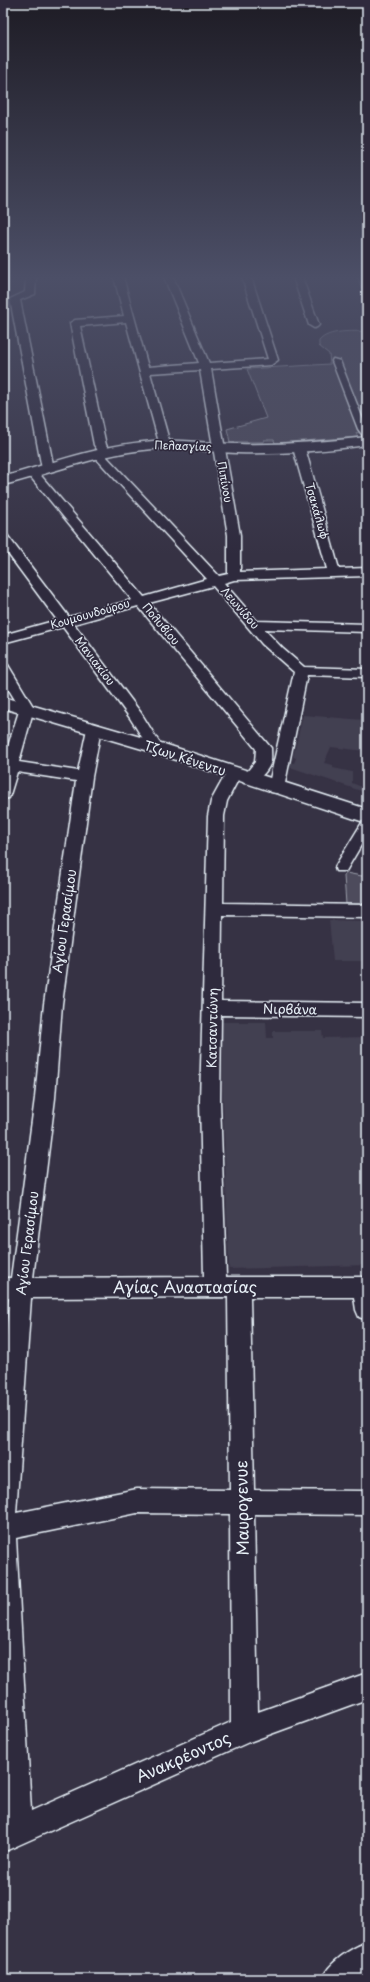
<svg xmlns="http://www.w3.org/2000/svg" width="370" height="1982" viewBox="0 0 370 1982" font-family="'Playpen Sans',sans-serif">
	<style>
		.built { fill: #433f51 }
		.green { fill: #4d4b5c; stroke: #9a9eaa }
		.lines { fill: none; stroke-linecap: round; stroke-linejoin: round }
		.pedestrian-casing { stroke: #e8f1f8; stroke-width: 3 }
		.minor-casing { stroke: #e8f1f8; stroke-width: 3 }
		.tertiary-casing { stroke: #e8f1f8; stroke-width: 3 }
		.pedestrian { fill: #2f2a3d; fill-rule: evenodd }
		.minor { fill: #2f2a3d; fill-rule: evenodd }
		.tertiary { fill: #2f2a3d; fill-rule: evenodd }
		.labels { text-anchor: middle; stroke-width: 3.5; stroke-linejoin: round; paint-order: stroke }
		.far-street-label { font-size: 11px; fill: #e8f1f8; stroke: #2f2a3d }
		.street-label { font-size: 13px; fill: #e8f1f8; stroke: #2f2a3d }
		.near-street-label { font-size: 16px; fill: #e8f1f8; stroke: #2f2a3d }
	</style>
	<rect width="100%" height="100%" fill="#363244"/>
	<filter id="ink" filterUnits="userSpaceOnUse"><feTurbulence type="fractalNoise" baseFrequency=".025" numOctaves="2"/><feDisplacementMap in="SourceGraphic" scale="8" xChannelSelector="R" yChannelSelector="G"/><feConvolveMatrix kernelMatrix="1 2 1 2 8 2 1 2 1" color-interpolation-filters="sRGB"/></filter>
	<g filter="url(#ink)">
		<g class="built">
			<path d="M303 715 364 720 365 751 331 747 324 763 333 765V768L352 772V783L367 789V793L290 767 291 763H294L296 758 293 757Z"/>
			<path d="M329 920 367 921V961H333Z"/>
			<path d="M220 1022H266L267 1038H273V1031H322L323 1038 367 1037V1265L229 1269Z"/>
		</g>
		<g class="green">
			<path d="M367 331V432L356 433 358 437 275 443 274 440H264V442H230L227 429 266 418 247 369 330 364 329 354 319 346V341C329 329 353 332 367 331Z"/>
			<path d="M346 873 367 877V904H346L344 876Z"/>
		</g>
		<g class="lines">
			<g class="pedestrian-casing">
				<g id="pedestrian">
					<path d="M333 359 340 361 367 430V438L364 437 358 429 332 361Z"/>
					<path d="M367 820V835L346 871H336L335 868 336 865 363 821Z"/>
				</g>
			</g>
			<g class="minor-casing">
				<g id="minor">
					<path d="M26 277H36L35 294 20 300 54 469 48 472 42 469 10 299 25 292Z"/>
					<path d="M114 277H123L148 367 199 363 164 277H173L209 363 268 359 242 277H251L278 360 271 365 211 369 240 535V572L327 569 293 448 299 445 305 448 339 569 367 568V576L234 580 224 583 257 621 367 624V632L264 629 283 649 304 667 367 669V677L307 675 284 788 281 792 276 793 271 792 268 788 294 672 262 644 213 586 149 603 271 748C271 753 272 760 270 764 266 774 254 785 244 783L241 779 255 762 256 749 138 606 74 624 141 713 162 747 160 750 155 752 150 750 130 718 63 627 3 643V635L57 620 3 547V534L7 535 69 617 132 600 29 475 27 473 29 471H37L144 597 207 579 93 455 99 452 94 445 70 323 75 320 124 316ZM126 322 160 446 164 447 170 444 150 373 200 370 228 535V574L219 576 106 456 112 453 106 445 80 326Z"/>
					<path d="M293 277H302L319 325 317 327 314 328 309 325Z"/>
					<path d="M359 277H367V290L362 287Z"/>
					<path d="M3 664 8 665 34 708 19 762 78 771 87 729 89 726H99L101 729 92 777 62 1004 55 1098 33 1278 204 1277 200 1101 208 816 211 801 228 770 233 769 238 770 241 774 227 801 224 816 223 903 367 905V917L222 915 221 1001 367 1003V1017L221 1015 220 1101 226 1277H367V1320L359 1317 356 1310 354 1297H250L254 1490 367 1491V1515L254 1514 258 1712 367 1673V1699L249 1742 3 1852V1376L9 1298H3V1278H11L35 1098 44 1004 76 781 17 772 9 798 3 799V762L20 708 3 680ZM228 1297 230 1490 137 1489 16 1513 31 1298ZM137 1513 230 1514 231 1722 31 1811 16 1538Z"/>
					<path d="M367 1942V1975L362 1979H322C329 1962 350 1949 367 1942Z"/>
				</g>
			</g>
			<g class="tertiary-casing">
				<g id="tertiary">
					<path d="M367 437V445C324 451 281 454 237 453 209 452 181 447 153 449 101 453 53 473 3 485V477C52 463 101 445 153 441 181 439 209 444 237 444 281 445 324 442 367 437Z"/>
					<path d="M3 697 161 743 367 809V823L149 751 3 708Z"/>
				</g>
			</g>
			<use href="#pedestrian" class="pedestrian"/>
			<use href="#minor" class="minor"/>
			<use href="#tertiary" class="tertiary"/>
		</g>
	</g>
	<linearGradient id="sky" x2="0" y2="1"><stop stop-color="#1e1c25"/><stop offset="0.5" stop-color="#4c4f67"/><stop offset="1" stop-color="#4c4f67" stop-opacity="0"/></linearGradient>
	<rect width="370" height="555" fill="url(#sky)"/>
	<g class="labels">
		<g class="far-street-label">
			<text transform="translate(183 446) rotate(2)" y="4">Πελασγίας</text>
			<text transform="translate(225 482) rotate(80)" y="4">Πιπίνου</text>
			<text transform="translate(317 511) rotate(74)" y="4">Τσακάλωφ</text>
			<text transform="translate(240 608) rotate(49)" y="4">Λεωνίδου</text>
			<text transform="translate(90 614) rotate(-16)" y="4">Κουμουνδούρου</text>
			<text transform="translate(161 624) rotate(50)" y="4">Πολυβίου</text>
			<text transform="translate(95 661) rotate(53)" y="4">Μανιακίου</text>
		</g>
		<g class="street-label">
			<text transform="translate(185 758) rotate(18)" y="5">Τζων Κένεντυ</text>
			<text transform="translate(64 921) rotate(-82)" y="5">Αγίου Γερασίμου</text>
			<text transform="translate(290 1009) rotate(1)" y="5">Νιρβάνα</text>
			<text transform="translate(212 1028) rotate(-89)" y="5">Κατσαντώνη</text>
			<text transform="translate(27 1243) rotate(-83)" y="5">Αγίου Γερασίμου</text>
		</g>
		<g class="near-street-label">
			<text x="185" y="1293">Αγίας Αναστασίας</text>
			<text transform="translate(242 1508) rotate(-91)" y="6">Μαυρογενυε</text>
			<text transform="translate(183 1757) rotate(-24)" y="6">Ανακρέοντος</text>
		</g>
	</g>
	<rect width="370" height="1982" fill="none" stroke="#2f2a3d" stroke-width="16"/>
	<rect x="8" y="8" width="354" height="1966" fill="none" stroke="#e8f1f8" stroke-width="1.5" filter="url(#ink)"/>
</svg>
